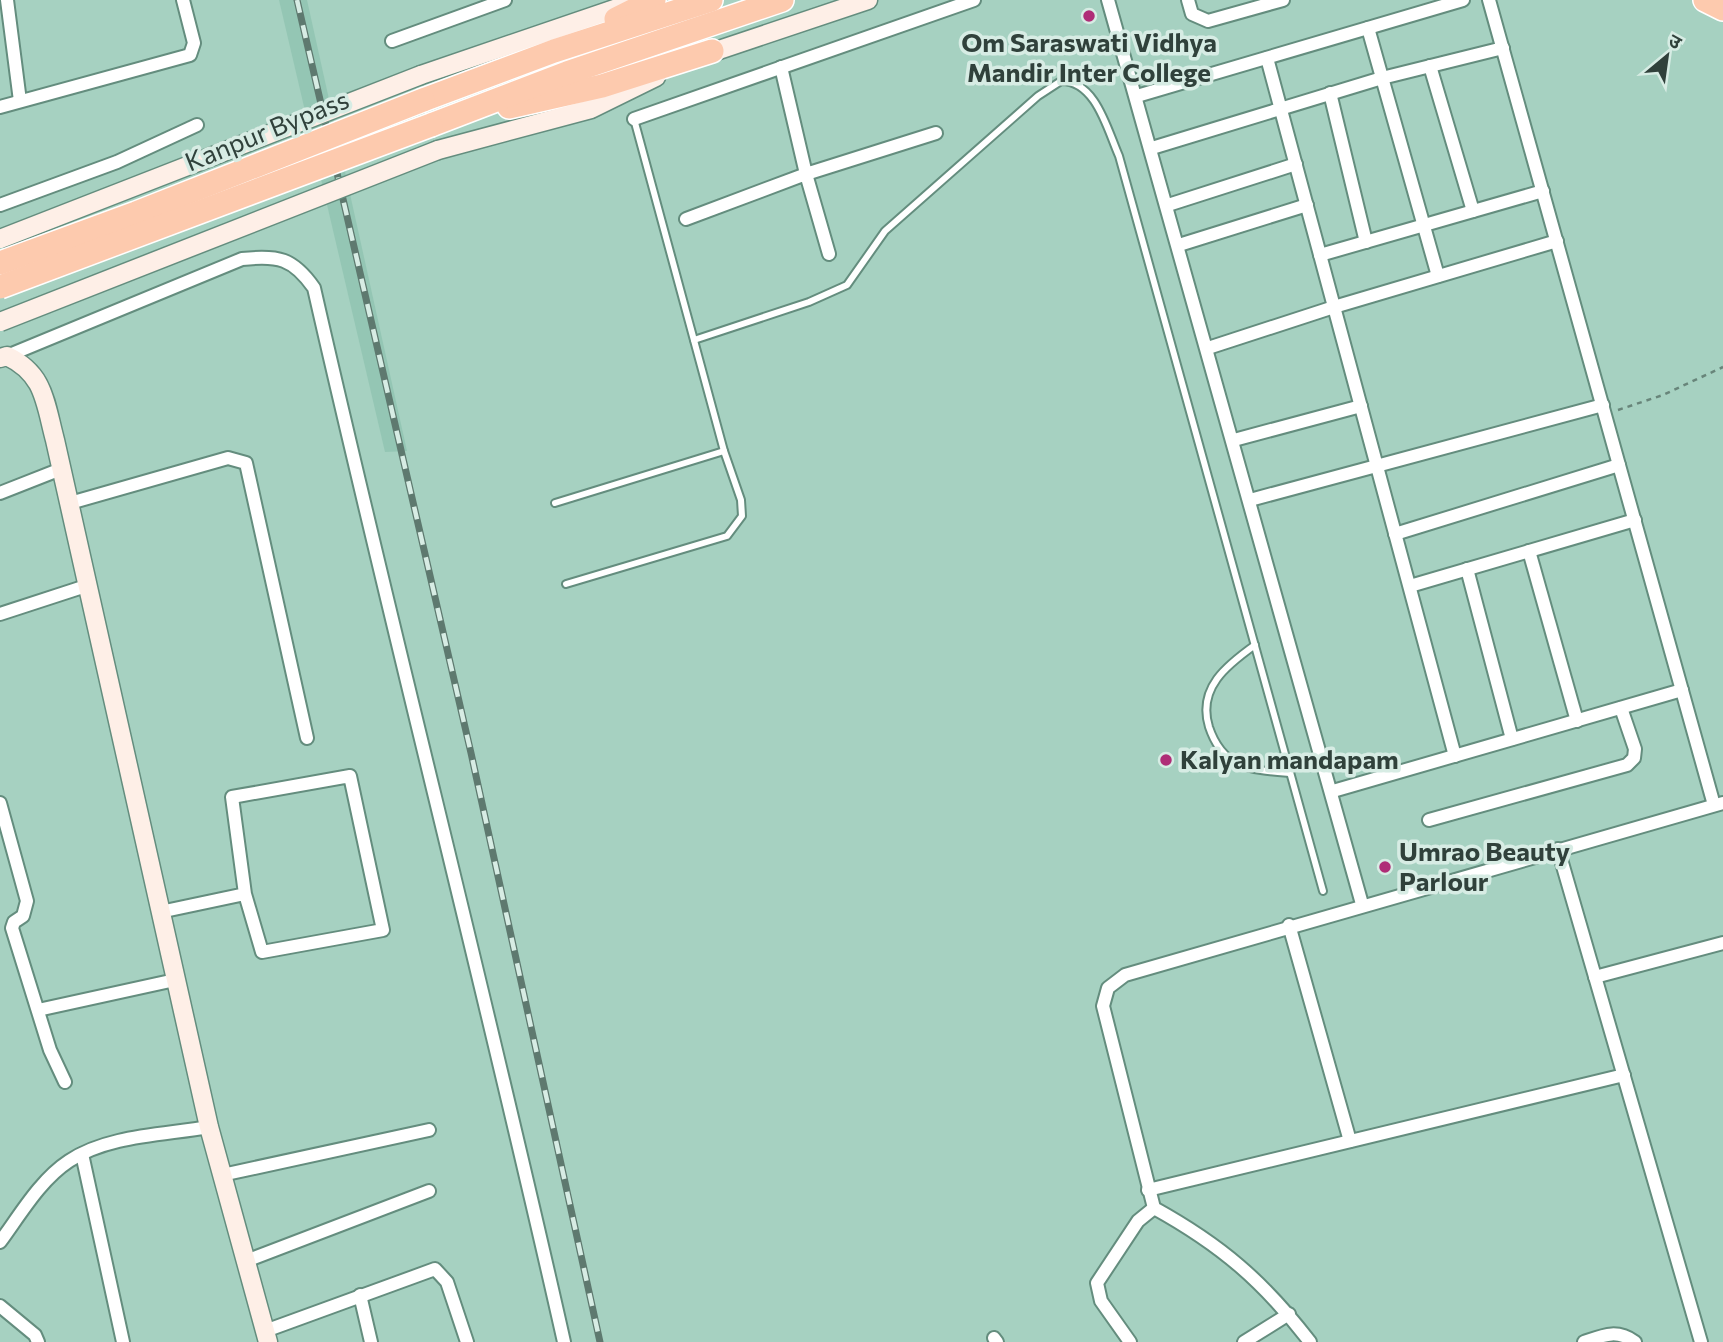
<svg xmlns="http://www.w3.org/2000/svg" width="1723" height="1342" viewBox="0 0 1723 1342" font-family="Commissioner,'Noto Sans Devanagari',sans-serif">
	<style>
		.built { fill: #94c6b4 }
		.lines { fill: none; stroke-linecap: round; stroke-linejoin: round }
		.lane-casing { stroke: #648d7e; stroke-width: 10 }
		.street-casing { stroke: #648d7e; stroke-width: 16 }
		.secondary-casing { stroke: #648d7e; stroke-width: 21 }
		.highway-casing { stroke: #fff; stroke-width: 26 }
		.path { stroke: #68857a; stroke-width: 2.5; stroke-dasharray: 5 5; stroke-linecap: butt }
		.lane { stroke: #fff; stroke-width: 6 }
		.street { stroke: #fff; stroke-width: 12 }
		.secondary { stroke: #feefe7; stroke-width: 18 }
		.highway { stroke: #fdcaae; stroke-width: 23 }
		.rail-casing { stroke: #5e796f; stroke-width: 7 }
		.rail { stroke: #d7ece4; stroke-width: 4.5; stroke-dasharray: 13; stroke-linecap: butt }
		.secondary-bridge-casing { stroke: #648d7e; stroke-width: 21; stroke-linecap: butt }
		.highway-bridge-casing { stroke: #fff; stroke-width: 26; stroke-linecap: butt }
		.secondary-bridge { stroke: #feefe7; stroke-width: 18 }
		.highway-bridge { stroke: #fdcaae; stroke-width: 23 }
		.poi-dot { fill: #af2d77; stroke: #d7ece4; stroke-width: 2.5 }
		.labels { text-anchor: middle; stroke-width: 7; stroke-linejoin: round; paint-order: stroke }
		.poi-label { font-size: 26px; font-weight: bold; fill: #30413b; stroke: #d7ece4; text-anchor: start }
		.street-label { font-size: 26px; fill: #30413b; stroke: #d7ece4 }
	</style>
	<rect width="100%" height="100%" fill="#a6d1c1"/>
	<path class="built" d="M279 0H307L407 451 385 452Z"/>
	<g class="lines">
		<g class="lane-casing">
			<g id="lane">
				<path d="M694 340 809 302 847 285 885 231 1038 96 1061 81C1096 81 1107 129 1119 156L1323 891"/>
				<path d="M555 503 724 451"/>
				<path d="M566 584 727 536 742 516 741 500 724 451 634 119"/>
				<path d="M1255 645C1227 665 1197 688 1209 727 1223 769 1251 770 1290 773"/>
			</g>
		</g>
		<g class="street-casing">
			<g id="street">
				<path d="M7 0 20 101"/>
				<path d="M1108 0 1362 904"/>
				<path d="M1188 0 1192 14 1208 21 1283 0"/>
				<path d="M1489 0 1714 805"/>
				<path d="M1368 28 1438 276"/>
				<path d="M392 41 505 0"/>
				<path d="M1267 58 1455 756"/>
				<path d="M1430 66 1473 211"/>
				<path d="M781 67 806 174 936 133"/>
				<path d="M1330 93 1366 242"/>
				<path d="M1137 96 1463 0"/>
				<path d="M0 107 190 55 194 43 183 0"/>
				<path d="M634 119 974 0"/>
				<path d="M1152 148 1382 78 1503 48"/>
				<path d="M0 205 117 162 197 125"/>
				<path d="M1168 205 1296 164"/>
				<path d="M686 219 806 174 829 254"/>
				<path d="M1179 245 1307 205"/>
				<path d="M1320 255 1543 191"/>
				<path d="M1208 348 1334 307 1557 241"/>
				<path d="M7 356 242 259C278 255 293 258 314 288 394 640 485 990 564 1342"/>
				<path d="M1234 440 1361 406"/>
				<path d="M0 493 61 469"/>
				<path d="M1250 500 1603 405"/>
				<path d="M70 503 228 458 246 463 307 738"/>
				<path d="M1395 534 1619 465"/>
				<path d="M1529 551 1577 721"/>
				<path d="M1467 569 1512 739"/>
				<path d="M1410 586 1635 520"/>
				<path d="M0 614 89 585"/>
				<path d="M1333 791 1682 690"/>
				<path d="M0 803 27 901 23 916 14 922 12 928 50 1050 65 1082"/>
				<path d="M1429 820 1627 765 1634 758 1635 749 1621 708"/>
				<path d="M1558 849 1701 1342"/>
				<path d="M160 912 245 894 232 797 350 776 383 930 262 952 245 894"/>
				<path d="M1289 925 1350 1141"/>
				<path d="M1595 977 1723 943"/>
				<path d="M38 1010 175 980"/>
				<path d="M82 1154 123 1342"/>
				<path d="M222 1175 429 1130"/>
				<path d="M1148 1190 1624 1075"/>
				<path d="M0 1242C20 1215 40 1180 69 1161 108 1135 164 1135 209 1127"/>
				<path d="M246 1261 429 1191"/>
				<path d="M360 1295 371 1342"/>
				<path d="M0 1306 35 1335 38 1342"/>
				<path d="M265 1331 435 1269 447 1282 467 1342"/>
				<path d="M994 1338 997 1342"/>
				<path d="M1130 1342 1101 1301 1097 1283 1138 1221 1154 1208"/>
				<path d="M1244 1342 1289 1314"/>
				<path d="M1310 1342C1263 1281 1221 1245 1154 1208L1103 1006 1108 988 1125 975 1723 803"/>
				<path d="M1584 1342C1604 1335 1617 1329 1635 1342"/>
			</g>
		</g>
		<g class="secondary-casing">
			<g id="secondary">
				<path d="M701 56 868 0"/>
				<path d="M421 75 629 4"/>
				<path d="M438 150 591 109 656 77"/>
				<path d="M0 358 7 356C45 374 45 403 55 440L209 1127 268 1342"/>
			</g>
		</g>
		<g class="highway-casing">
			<g id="highway">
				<path d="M1705 0 1723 9"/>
				<path d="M616 19 654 0"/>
				<path d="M423 100 554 51 711 0"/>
				<path d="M509 107 602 86 712 51"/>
				<path d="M431 125 567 73 782 0"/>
			</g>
		</g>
		<path class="path" d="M1618 410 1663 395 1723 367"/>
		<use href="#lane" class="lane"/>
		<use href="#street" class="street"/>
		<use href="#secondary" class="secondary"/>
		<use href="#highway" class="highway"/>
		<g class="rail-casing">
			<path id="rail" d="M297 0 471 753 600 1342"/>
		</g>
		<use href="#rail" class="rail"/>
		<g class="secondary-bridge-casing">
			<g id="secondary-bridge">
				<path d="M0 239 421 75"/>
				<path d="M0 322 438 150"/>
			</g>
		</g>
		<g class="highway-bridge-casing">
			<g id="highway-bridge">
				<path d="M0 263 136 213 423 100"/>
				<path d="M0 287 431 125"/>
			</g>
		</g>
		<use href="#secondary-bridge" class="secondary-bridge"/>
		<use href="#highway-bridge" class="highway-bridge"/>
	</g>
	<g class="poi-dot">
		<circle cx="1089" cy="16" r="7"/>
		<circle cx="1166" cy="760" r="7"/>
		<circle cx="1385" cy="867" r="7"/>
	</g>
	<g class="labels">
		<g class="poi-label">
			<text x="1089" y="52" text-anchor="middle">Om Saraswati Vidhya<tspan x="1089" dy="30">Mandir Inter College</tspan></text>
			<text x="1180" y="769">Kalyan mandapam</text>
			<text x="1399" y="861">Umrao Beauty<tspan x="1399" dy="30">Parlour</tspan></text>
		</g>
		<g class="street-label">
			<text transform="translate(267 131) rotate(-22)" y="9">Kanpur Bypass</text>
		</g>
	</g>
	<g transform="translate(1667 56) rotate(29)" stroke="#d7ece4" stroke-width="5" paint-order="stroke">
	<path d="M0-5L12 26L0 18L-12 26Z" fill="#30413b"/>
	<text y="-10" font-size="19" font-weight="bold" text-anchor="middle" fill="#30413b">उ</text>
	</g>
</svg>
